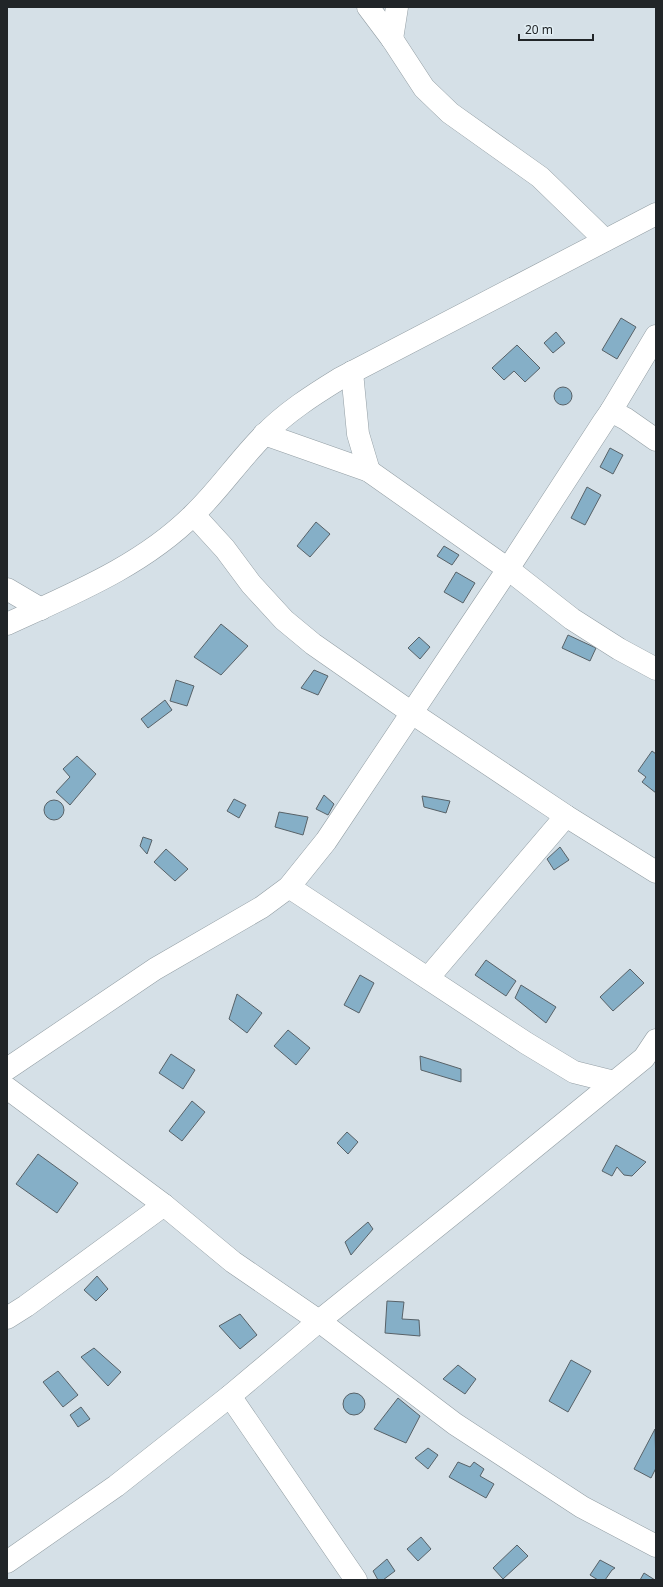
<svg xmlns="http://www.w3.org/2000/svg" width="663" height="1587" viewBox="0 0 663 1587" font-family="'Noto Sans',sans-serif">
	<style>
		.building { fill: #85afc7; stroke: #586268 }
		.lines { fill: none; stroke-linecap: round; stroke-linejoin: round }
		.minor-casing { stroke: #939ea4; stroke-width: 23 }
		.minor { stroke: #fff; stroke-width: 22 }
	</style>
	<rect width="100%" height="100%" fill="#d5e0e7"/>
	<g class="building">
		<path d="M621 318 636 327 617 359 602 350Z"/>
		<path d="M556 332 565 343 553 353 544 343Z"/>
		<path d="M517 345 540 368 525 382 514 371 504 380 492 368Z"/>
		<circle cx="563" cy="396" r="9"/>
		<path d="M610 448 623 455 613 474 600 467Z"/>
		<path d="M587 487 601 495 585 525 571 518Z"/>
		<path d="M316 522 330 534 310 557 297 546Z"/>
		<path d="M444 546 459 555 452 565 437 556Z"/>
		<path d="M456 572 475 583 463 603 444 592Z"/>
		<path d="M221 624 248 646 221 675 194 657Z"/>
		<path d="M568 635 596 648 590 661 562 648Z"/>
		<path d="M419 637 430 647 420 659 408 648Z"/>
		<path d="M314 670 328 676 318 695 301 688Z"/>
		<path d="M176 680 194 686 187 706 170 701Z"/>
		<path d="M165 700 172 710 148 728 141 719Z"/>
		<path d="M652 751 656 754V793L642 782 646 777 638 771Z"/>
		<path d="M77 756 96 774 70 805 56 792 70 777 63 769Z"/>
		<path d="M324 795 334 804 328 815 316 809Z"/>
		<path d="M422 796 450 801 446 813 424 807Z"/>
		<path d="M234 799 246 805 239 818 227 811Z"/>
		<circle cx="54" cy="810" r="10"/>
		<path d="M279 812 308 817 303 835 275 827Z"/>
		<path d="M143 837 152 840 147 854 140 846Z"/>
		<path d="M560 847 569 860 554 870 547 859Z"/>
		<path d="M166 849 188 869 175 881 154 862Z"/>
		<path d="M486 960 516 981 506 996 475 975Z"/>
		<path d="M630 969 644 983 613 1011 600 997Z"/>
		<path d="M360 975 374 983 359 1013 344 1005Z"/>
		<path d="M521 985 556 1007 546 1023 515 998Z"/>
		<path d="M237 994 262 1013 247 1033 229 1019Z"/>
		<path d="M288 1030 310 1048 296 1065 274 1046Z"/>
		<path d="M171 1054 195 1070 183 1089 159 1073Z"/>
		<path d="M420 1056 461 1069V1082L421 1070Z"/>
		<path d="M192 1101 205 1112 182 1141 169 1131Z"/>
		<path d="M347 1132 358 1142 348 1154 337 1143Z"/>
		<path d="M616 1145 646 1162 632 1176 624 1175 617 1167 612 1176 602 1171Z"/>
		<path d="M38 1154 78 1183 57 1213 16 1184Z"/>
		<path d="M368 1222 373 1229 351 1255 345 1242Z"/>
		<path d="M97 1276 108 1289 96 1301 84 1290Z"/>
		<path d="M387 1301 404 1302 402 1319 419 1320 420 1336 385 1333Z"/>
		<path d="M240 1314 257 1335 240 1349 219 1326Z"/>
		<path d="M94 1348 121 1372 108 1386 81 1357Z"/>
		<path d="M571 1360 591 1371 568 1412 549 1401Z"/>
		<path d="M458 1365 476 1379 465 1394 443 1379Z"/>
		<path d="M58 1371 78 1395 63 1407 43 1382Z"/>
		<circle cx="354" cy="1404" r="11"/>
		<path d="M398 1398 420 1416 406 1443 374 1429Z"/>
		<path d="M81 1407 90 1419 78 1427 70 1415Z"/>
		<path d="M655 1429 656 1468 651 1478 634 1469Z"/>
		<path d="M428 1448 438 1455 428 1469 415 1458Z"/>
		<path d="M458 1462 470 1467 474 1462 484 1469 480 1476 494 1484 486 1498 449 1477Z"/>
		<path d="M421 1537 431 1549 418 1561 407 1549Z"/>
		<path d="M517 1545 528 1556 503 1579 493 1568Z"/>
		<path d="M387 1559 395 1571 383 1580H378L373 1571Z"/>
		<path d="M600 1560 615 1568 612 1570 605 1580H598L590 1575Z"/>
		<path d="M644 1573 655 1580H640Z"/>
	</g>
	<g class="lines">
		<g class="minor-casing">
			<g id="minor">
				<path d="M368 7 392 39 424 88 450 113 540 177 605 240"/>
				<path d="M392 39 397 7"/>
				<path d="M352 372 358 434 369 471"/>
				<path d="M611 411 626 419 656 440"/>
				<path d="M264 434 369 471 508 569 572 619 619 649 656 669"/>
				<path d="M194 515 225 549 251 584 284 620 313 644 412 713 566 816 656 872"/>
				<path d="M7 589 41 609"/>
				<path d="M7 624C72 594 142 566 194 514 219 490 239 460 264 435 285 413 313 395 339 379L656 214"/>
				<path d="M289 887 526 1043 574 1072 614 1082"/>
				<path d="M428 978 566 816"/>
				<path d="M7 1069 155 969 262 907 289 887 326 841 508 569 604 421 611 411 656 336"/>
				<path d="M7 1088 164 1205 233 1262 319 1321 455 1424 582 1507 656 1546"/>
				<path d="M7 1318 26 1306 164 1205"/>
				<path d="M230 1396 356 1580"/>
				<path d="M7 1562 116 1486 230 1396 319 1321 476 1195 644 1058 656 1040"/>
			</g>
		</g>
		<use href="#minor" class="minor"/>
	</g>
	<rect width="663" height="1587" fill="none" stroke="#212528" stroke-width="16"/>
	<path d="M519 34v6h74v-6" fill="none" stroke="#212528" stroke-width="2"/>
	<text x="525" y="34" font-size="12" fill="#212528" stroke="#e2eef4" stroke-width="3" paint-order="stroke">20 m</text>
</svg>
